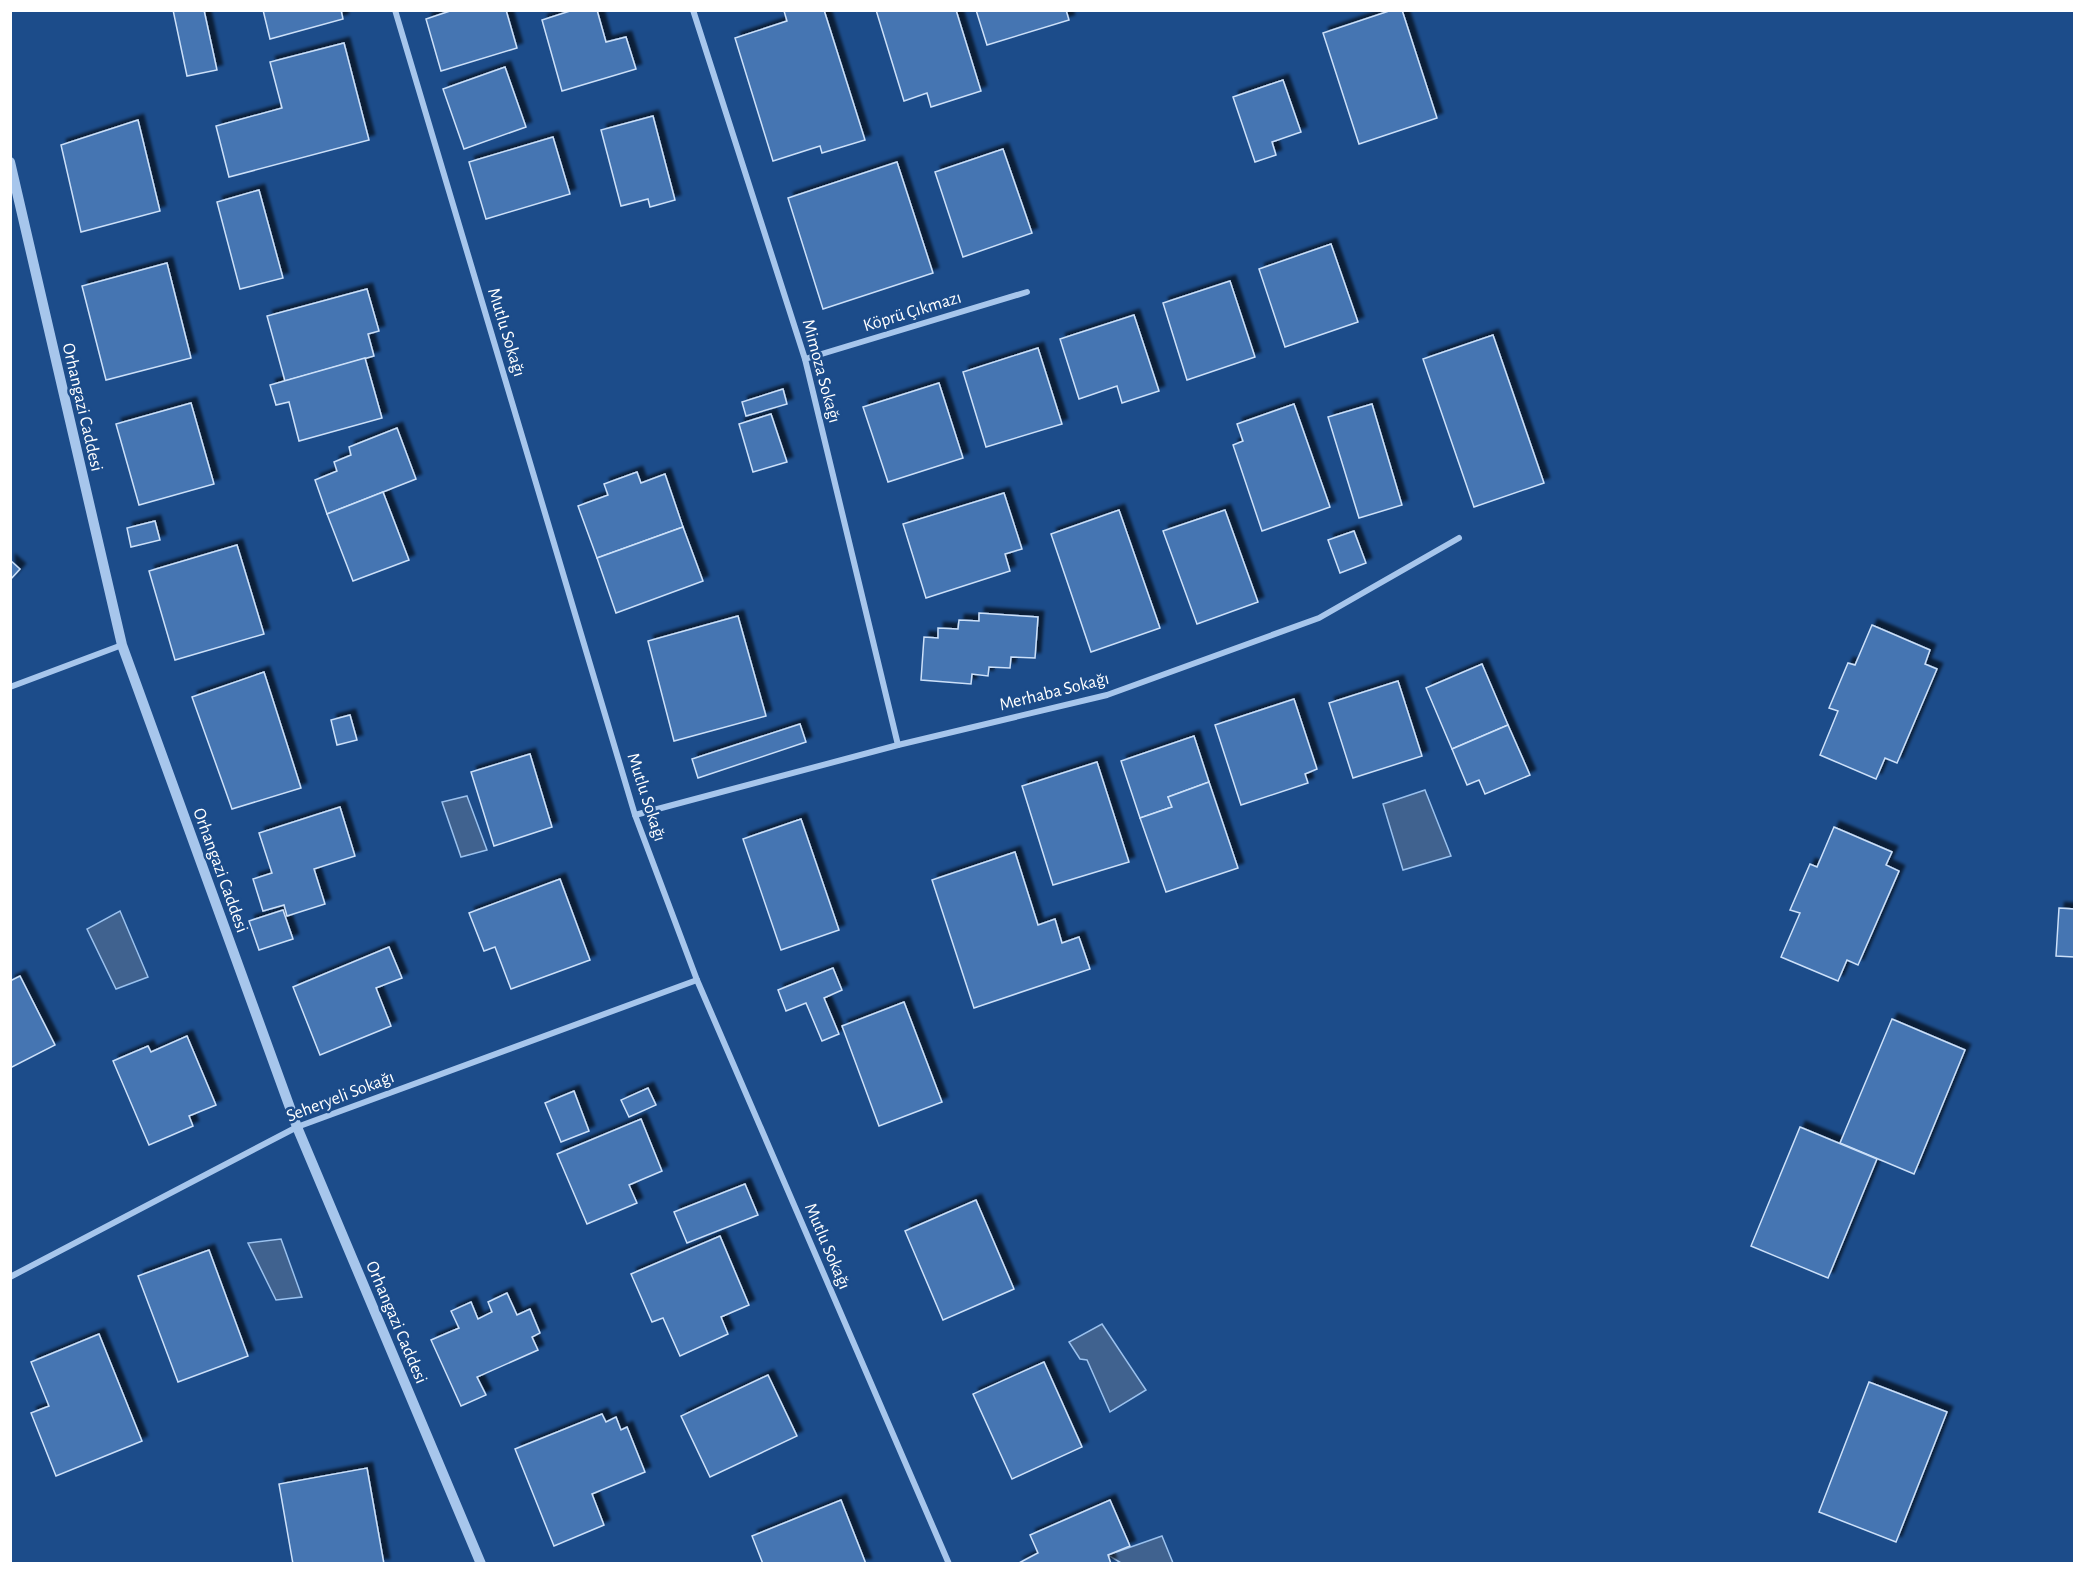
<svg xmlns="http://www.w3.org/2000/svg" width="2085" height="1574" viewBox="0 0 2085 1574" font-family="'Alegreya Sans',sans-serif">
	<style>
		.water { fill: #40628f; stroke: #9ac1ee; stroke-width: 1.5 }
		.building { fill: #4475b2; stroke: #cce0f9; stroke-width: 1.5; filter: url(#shadow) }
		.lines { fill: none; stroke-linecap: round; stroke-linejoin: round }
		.minor { stroke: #a7c6ec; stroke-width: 6 }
		.tertiary { stroke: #a7c6ec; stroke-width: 10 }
		.labels { text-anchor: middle; stroke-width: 5; stroke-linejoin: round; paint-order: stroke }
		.street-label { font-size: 18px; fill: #fff; stroke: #1c4c8a }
	</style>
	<defs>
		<filter id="shadow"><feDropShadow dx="5.5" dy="-5.5" stdDeviation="1.5" flood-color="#0009"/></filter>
	</defs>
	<rect width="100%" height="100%" fill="#1c4c8a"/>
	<g class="water">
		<path d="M1425 790 1451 856 1403 870 1383 804Z"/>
		<path d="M467 796 487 850 461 857 442 802Z"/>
		<path d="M120 911 148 977 116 989 87 929Z"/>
		<path d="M281 1239 302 1297 276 1300 248 1243Z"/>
		<path d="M1102 1324 1146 1390 1110 1412 1087 1360 1080 1359 1069 1342Z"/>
		<path d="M1162 1536 1173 1563H1121L1108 1555Z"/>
	</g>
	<g class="building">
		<path d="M173 10H204L217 70 187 76Z"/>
		<path d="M263 10H341L343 19 270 39Z"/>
		<path d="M453 10H506L517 48 441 71 426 19Z"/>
		<path d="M573 10H597L606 42 626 37 636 69 562 91 542 20Z"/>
		<path d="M824 10 865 140 822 153 820 146 773 161 735 38 787 21 784 11 786 10Z"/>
		<path d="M876 10H956L981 91 931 107 927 93 904 101Z"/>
		<path d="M976 10H1066L1069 20 987 45Z"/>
		<path d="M1392 10H1402L1437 118 1359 144 1323 33Z"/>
		<path d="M344 43 369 140 229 177 216 126 282 108 270 62Z"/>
		<path d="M505 67 526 127 464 149 443 89Z"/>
		<path d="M1283 80 1301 132 1272 142 1276 155 1255 162 1233 97Z"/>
		<path d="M653 116 675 200 650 207 648 199 621 206 601 130Z"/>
		<path d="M138 120 160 211 81 232 61 145Z"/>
		<path d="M553 137 570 194 486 219 469 162Z"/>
		<path d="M1003 149 1032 233 963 257 935 172Z"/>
		<path d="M897 162 933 273 823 309 788 198Z"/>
		<path d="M259 190 283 278 240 289 217 202Z"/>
		<path d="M1331 244 1358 322 1285 347 1259 269Z"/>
		<path d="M167 263 191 358 106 380 82 286Z"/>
		<path d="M1230 281 1255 357 1187 380 1163 303Z"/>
		<path d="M367 289 379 331 368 334 374 356 285 381 267 316Z"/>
		<path d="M1134 315 1159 391 1122 403 1117 386 1079 399 1060 339Z"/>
		<path d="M1493 335 1544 483 1474 507 1423 359Z"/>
		<path d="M1038 348 1062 424 986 447 963 372Z"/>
		<path d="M365 358 382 418 299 441 289 402 276 405 270 385Z"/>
		<path d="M939 383 963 458 888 482 863 407Z"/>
		<path d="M783 389 787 404 746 416 742 402Z"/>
		<path d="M191 403 214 484 139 505 116 424Z"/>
		<path d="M1294 404 1330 507 1262 531 1233 445 1243 441 1237 424Z"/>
		<path d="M1372 404 1402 505 1359 518 1328 417Z"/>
		<path d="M771 414 787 462 753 472 739 424Z"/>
		<path d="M397 428 416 479 327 514 315 480 337 471 334 462 351 455 349 447Z"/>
		<path d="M637 472 641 483 665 474 683 527 597 558 578 506 608 495 604 484Z"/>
		<path d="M383 492 409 560 353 581 327 514Z"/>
		<path d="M1004 493 1022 549 1005 554 1010 571 926 598 903 524Z"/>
		<path d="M1119 510 1160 628 1091 652 1051 534Z"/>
		<path d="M1225 510 1258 602 1197 624 1163 531Z"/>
		<path d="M155 521 160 540 131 547 127 528Z"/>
		<path d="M683 527 703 581 616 613 597 558Z"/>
		<path d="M1354 531 1366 563 1340 573 1328 540Z"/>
		<path d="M237 545 264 634 175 660 149 571Z"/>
		<path d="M10 560 20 569 10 580Z"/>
		<path d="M979 613 1038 617 1035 658 1011 657 1010 668 989 667 988 676 972 674 971 684 921 680 924 637 938 638V628L958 629 959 620 979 621Z"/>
		<path d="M738 616 766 716 674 741 648 641Z"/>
		<path d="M1872 625 1930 650 1925 664 1937 669 1897 763 1885 758 1876 779 1820 755 1838 711 1829 708 1848 663 1855 665Z"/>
		<path d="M1482 664 1508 725 1452 749 1426 688Z"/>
		<path d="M264 672 301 788 232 809 192 697Z"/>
		<path d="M1398 681 1422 756 1353 778 1329 703Z"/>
		<path d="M1294 699 1317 769 1305 774 1308 783 1241 805 1215 725Z"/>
		<path d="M350 715 357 740 337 745 331 720Z"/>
		<path d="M800 724 806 742 698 778 692 759Z"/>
		<path d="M1508 725 1530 775 1485 794 1479 780 1467 785 1452 749Z"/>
		<path d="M1194 736 1209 782 1168 797 1172 807 1140 818 1121 761Z"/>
		<path d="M530 754 552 827 494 846 471 772Z"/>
		<path d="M1097 762 1129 862 1053 885 1022 786Z"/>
		<path d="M1209 782 1238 868 1166 892 1140 818 1172 807 1168 797Z"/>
		<path d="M340 807 355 856 314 869 325 904 287 916 284 905 263 911 253 879 272 873 259 833Z"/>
		<path d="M801 819 839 930 781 950 743 839Z"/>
		<path d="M1834 827 1892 852 1886 865 1899 871 1858 965 1847 960 1838 981 1781 957 1800 913 1790 910 1810 864 1817 867Z"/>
		<path d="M1015 852 1038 925 1055 919 1062 943 1079 937 1090 969 974 1008 932 880Z"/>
		<path d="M560 879 590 960 511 989 495 947 484 951 469 913Z"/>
		<path d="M2059 908 2074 909V957L2056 956Z"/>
		<path d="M283 910 293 939 259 950 249 921Z"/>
		<path d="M389 947 402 978 376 988 391 1026 320 1055 293 987Z"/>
		<path d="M833 968 842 990 824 998 839 1034 822 1041 806 1003 786 1011 778 990Z"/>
		<path d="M20 976 55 1045 10 1068V981Z"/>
		<path d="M904 1002 942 1102 879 1126 842 1026Z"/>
		<path d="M1892 1019 1965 1050 1914 1174 1840 1143Z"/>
		<path d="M187 1036 216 1105 189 1116 193 1126 149 1145 113 1061 148 1046 151 1052Z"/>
		<path d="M648 1088 656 1105 629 1117 621 1100Z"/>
		<path d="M574 1091 589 1131 561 1142 545 1103Z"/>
		<path d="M641 1119 662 1171 629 1185 637 1203 587 1224 557 1154Z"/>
		<path d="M1800 1127 1877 1159 1828 1278 1751 1246Z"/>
		<path d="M745 1184 758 1215 687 1243 674 1212Z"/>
		<path d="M976 1200 1014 1289 943 1320 905 1231Z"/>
		<path d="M720 1236 749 1305 721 1317 728 1334 680 1356 663 1318 652 1322 631 1274Z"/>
		<path d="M209 1250 248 1356 178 1382 138 1276Z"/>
		<path d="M507 1293 517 1315 530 1309 540 1333 532 1337 538 1350 477 1377 486 1395 461 1406 431 1340 459 1328 451 1311 471 1302 478 1319 492 1312 488 1302Z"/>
		<path d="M99 1334 142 1441 56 1476 31 1413 49 1406 31 1362Z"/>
		<path d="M1044 1362 1082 1447 1012 1479 973 1394Z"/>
		<path d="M768 1375 797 1436 710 1477 681 1416Z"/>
		<path d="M1869 1382 1947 1412 1896 1542 1819 1512Z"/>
		<path d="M602 1414 606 1422 616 1417 621 1430 627 1427 645 1472 592 1494 604 1525 554 1546 515 1449Z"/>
		<path d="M367 1468 384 1564H293L279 1484Z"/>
		<path d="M841 1500 866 1564H763L752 1536Z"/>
		<path d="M1110 1500 1130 1546 1108 1555 1111 1564H1017L1038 1553 1030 1535Z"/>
	</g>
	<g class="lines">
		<g class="minor">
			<path d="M395 10 635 815 697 980 949 1564"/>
			<path d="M693 10 805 359 898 745"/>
			<path d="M805 359 1027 292"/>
			<path d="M10 687 122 645"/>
			<path d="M635 815 898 745 1107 695 1319 618 1459 538"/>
			<path d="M10 1277 297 1127 697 980"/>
		</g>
		<path class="tertiary" d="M10 162 122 645 297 1127 481 1564"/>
	</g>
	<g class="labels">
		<g class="street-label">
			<text transform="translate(912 311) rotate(-17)" y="6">Köprü Çıkmazı</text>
			<text transform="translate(507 332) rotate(73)" y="6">Mutlu Sokağı</text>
			<text transform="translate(822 371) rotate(75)" y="6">Mimoza Sokağı</text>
			<text transform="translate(83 407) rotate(77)" y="6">Orhangazi Caddesi</text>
			<text transform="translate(1054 691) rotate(-14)" y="6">Merhaba Sokağı</text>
			<text transform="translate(647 797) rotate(72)" y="6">Mutlu Sokağı</text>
			<text transform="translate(221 870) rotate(70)" y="6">Orhangazi Caddesi</text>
			<text transform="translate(340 1096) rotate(-21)" y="6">Seheryeli Sokağı</text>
			<text transform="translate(828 1246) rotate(67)" y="6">Mutlu Sokağı</text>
			<text transform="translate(397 1322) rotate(67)" y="6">Orhangazi Caddesi</text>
		</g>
	</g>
	<rect width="2085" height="1574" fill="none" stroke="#ffffff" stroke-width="24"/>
</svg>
